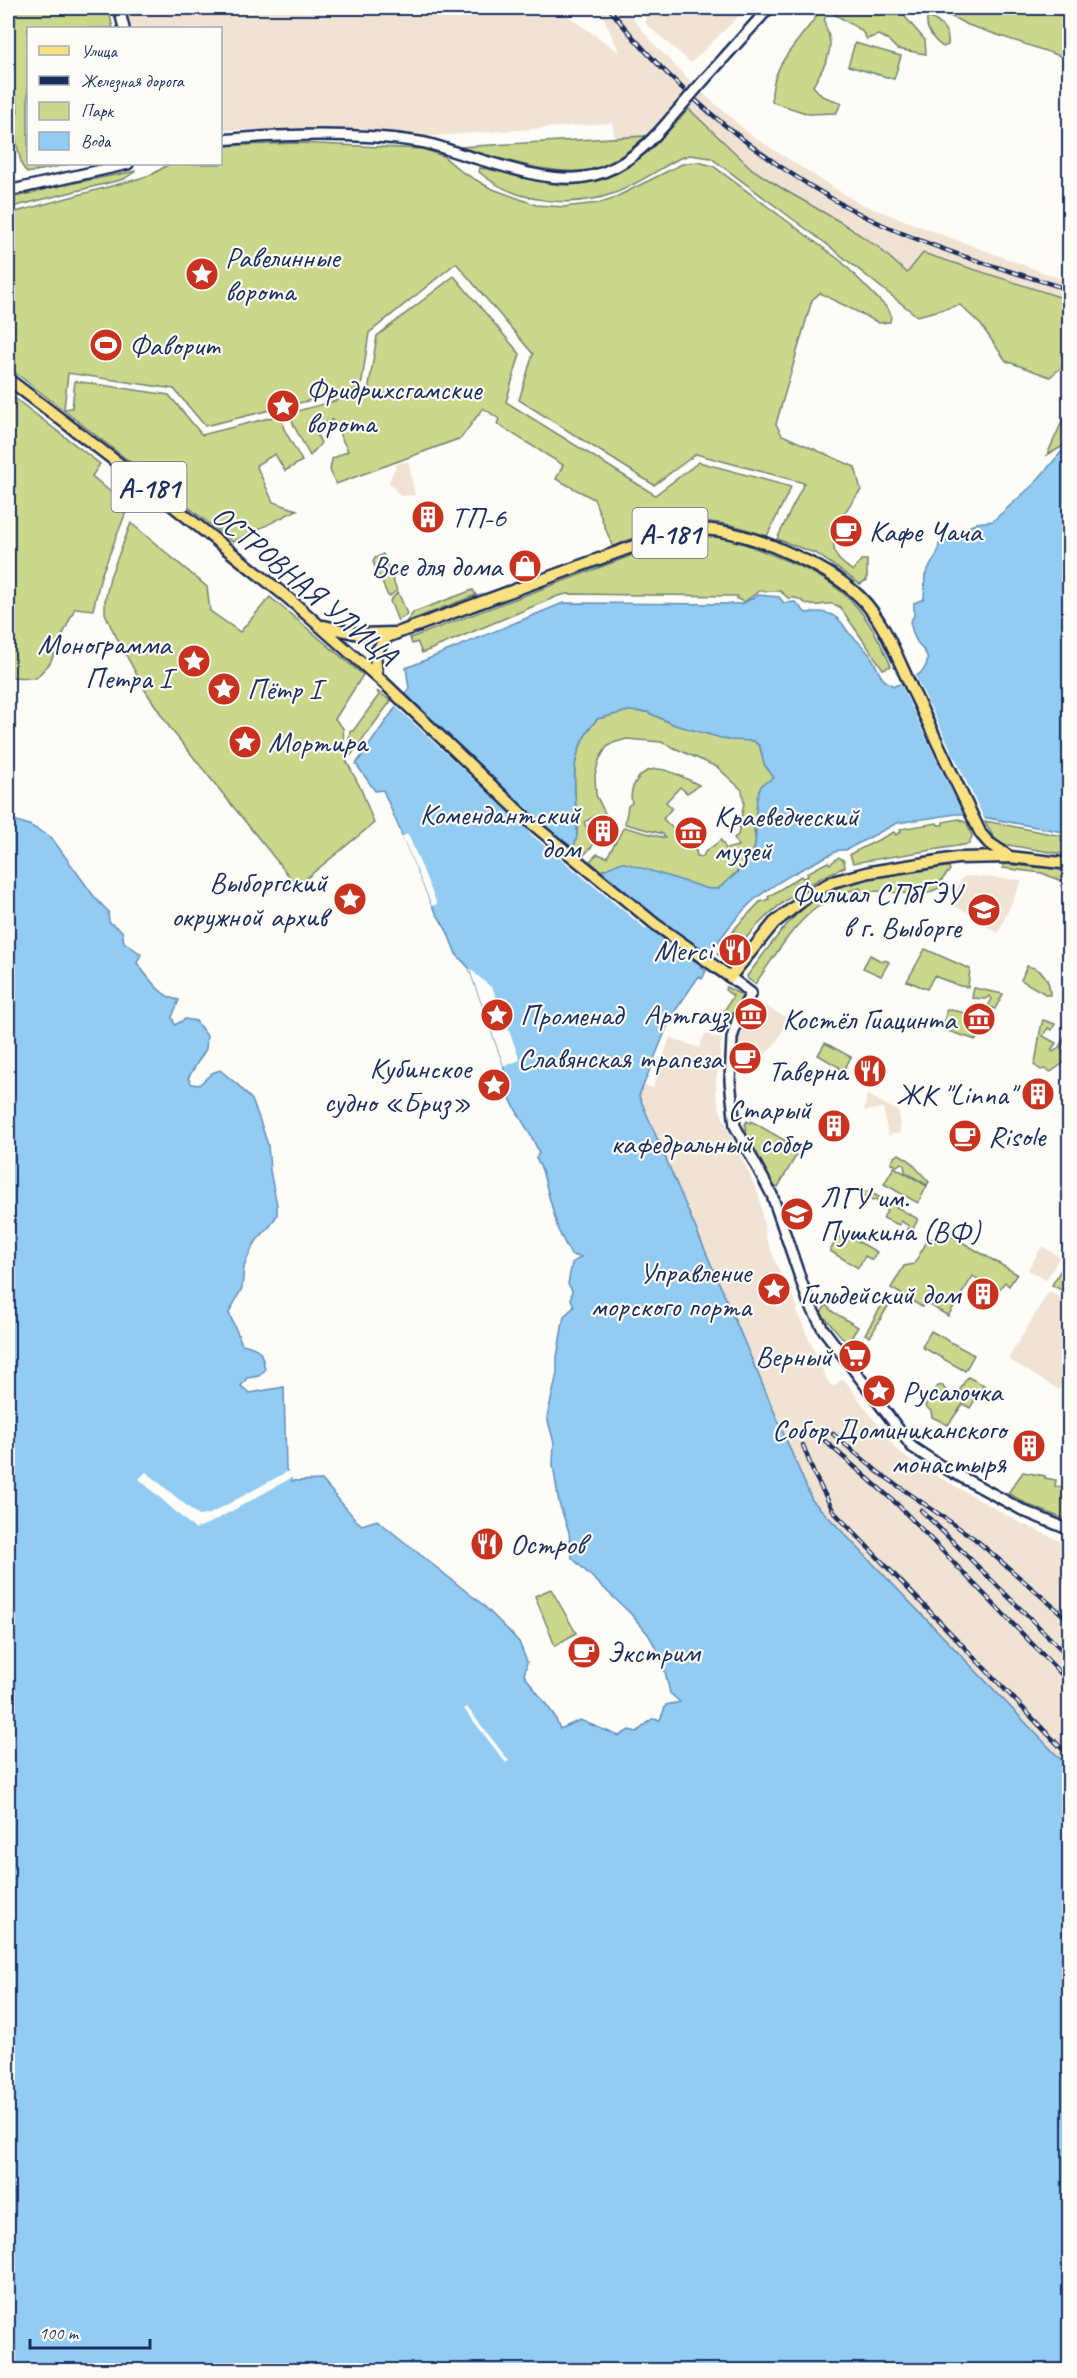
<svg xmlns="http://www.w3.org/2000/svg" width="1077" height="2378" viewBox="0 0 1077 2378" font-family="Caveat,sans-serif">
	<style>
		.built { fill: #f0e3d4 }
		.green { fill: #cbd78a; stroke: #738374; stroke-width: 1.5 }
		.water { fill: #92ccf2; stroke: #628db7; stroke-width: 1.5; fill-rule: evenodd }
		.pier { fill: #fdfcf7 }
		.lines { fill: none; stroke-linecap: round; stroke-linejoin: round }
		.tertiary-casing { stroke: #1b2f5e; stroke-width: 14 }
		.primary-casing { stroke: #1b2f5e; stroke-width: 15 }
		.tertiary { stroke: #fdfcf7; stroke-width: 9 }
		.primary { stroke: #fae180; stroke-width: 10 }
		.rail-casing { stroke: #1b2f5e; stroke-width: 4.5 }
		.rail { stroke: #fdfcf7; stroke-width: 2; stroke-dasharray: 7; stroke-linecap: butt }
		.tertiary-bridge-casing { stroke: #1b2f5e; stroke-width: 14; stroke-linecap: butt }
		.tertiary-bridge { stroke: #fdfcf7; stroke-width: 9 }
		.labels { text-anchor: middle; stroke-width: 4.5; stroke-linejoin: round; paint-order: stroke }
		.shield { fill: #fdfcf7; stroke: #5f6c8c; stroke-width: 1.5 }
		.shield-label { font-size: 28px; font-weight: bold; fill: #1b2f5e }
		.poi-label { font-size: 30px; fill: #1b2f5e; stroke: #fdfcf7; text-anchor: end }
		.street-label { font-size: 30px; fill: #1b2f5e; stroke: #fdfcf7 }
	</style>
	<rect width="100%" height="100%" fill="#fdfcf7"/>
	<filter id="ink" filterUnits="userSpaceOnUse"><feTurbulence type="fractalNoise" baseFrequency=".0167" numOctaves="2"/><feDisplacementMap in="SourceGraphic" scale="12" xChannelSelector="R" yChannelSelector="G"/><feConvolveMatrix kernelMatrix="1 2 1 2 8 2 1 2 1" color-interpolation-filters="sRGB"/></filter>
	<g filter="url(#ink)">
		<g class="built">
			<path d="M126 8H557L620 53 599 8H624L653 43 695 86 752 136 858 203 1069 282V300L924 253 907 274 878 247 842 223 783 189 752 169 679 100 646 136 615 139 612 123 423 137 313 130H221L220 28H130Z"/>
			<path d="M644 8H747L691 63 646 24Z"/>
			<path d="M408 461 415 495 400 496 389 482 397 463Z"/>
			<path d="M967 876 1022 880 998 933 983 924 982 920 949 903 962 878Z"/>
			<path d="M752 999 789 1019 777 1041 765 1055 753 1050 737 1048 736 1027Z"/>
			<path d="M705 1034 722 1039 716 1080V1095L721 1113 759 1195 766 1238 784 1282 787 1281 798 1309 796 1310 827 1380 833 1387 843 1378 896 1449 912 1462 1019 1522 1069 1545V1768L812 1500 639 1096 643 1085 653 1088 670 1037 699 1048Z"/>
			<path d="M867 1094 899 1112 900 1133 888 1135 883 1108 864 1111Z"/>
			<path d="M1042 1246 1060 1257 1046 1280 1028 1270Z"/>
			<path d="M1049 1291 1069 1303V1370L1059 1390 1008 1359Z"/>
		</g>
		<g class="green">
			<path d="M8 8H108L113 28H28V164H70L27 173 22 166 12 124 18 111 8 57Z"/>
			<path d="M822 8H901L906 18 925 40 926 54 897 49 887 39 878 35 867 39 861 30 831 12 827 11C820 24 830 31 830 44 830 59 820 73 813 86L822 96 842 103 836 113 809 114 772 102C769 63 803 39 822 8Z"/>
			<path d="M934 8H1048L1069 21V59L968 25Z"/>
			<path d="M927 17C940 21 950 31 948 45L943 47C933 40 925 29 927 17Z"/>
			<path d="M855 43 901 56 894 79 848 66Z"/>
			<path d="M689 109 752 169 783 189 842 223 878 247 907 273 923 253 1069 300V370L1062 367 1050 377 1006 361 981 325 960 305 917 316 829 246 711 158 690 155 680 158C659 169 638 184 615 193 571 209 515 203 479 172L480 168C505 171 529 181 553 184 613 192 652 149 689 109Z"/>
			<path d="M646 136C632 148 618 160 600 167 561 181 499 157 459 147Z"/>
			<path d="M297 143 422 149 443 156 462 172 490 188 536 205 563 207 599 203 610 200 682 164 698 162 713 166 841 261 888 309 891 315 890 322 879 323 820 293 812 300 776 424 782 435 855 467 861 490C849 506 826 533 836 555 839 562 847 566 853 571L861 560H867V580L860 584 817 554 777 539 804 483 696 454 654 485 519 400 533 354 456 263 369 333 361 388 205 426 174 389 68 373 64 409 72 408 75 381 169 395 202 435 281 415 284 429 302 461 285 471 275 454 256 465 273 502 297 510 233 542 8 367V214L141 178 153 174 169 164H220L221 146Z"/>
			<path d="M136 171 124 179 8 208V199L54 187Z"/>
			<path d="M454 276 520 354 506 402 655 495 699 462 791 487 767 536C715 518 696 516 643 535 633 539 621 541 613 548L594 499 556 479 563 465 497 424 499 419 483 408 461 438 336 484 330 470 332 459 348 451 332 420 314 428 321 443 310 456 294 426 290 413 368 392 377 336Z"/>
			<path d="M8 393 100 464 92 476 128 507 101 576 93 610 75 608 50 663 36 678 8 677Z"/>
			<path d="M1069 406V443L1047 455Z"/>
			<path d="M131 523 207 587 210 611 240 632 270 597 363 675 335 719 343 728 345 758 361 789 374 823 297 886 170 728 145 690 111 627 105 613V601L110 577Z"/>
			<path d="M713 536C735 539 754 548 775 556 839 581 864 602 891 666L883 669 840 607C829 600 822 607 811 605 800 603 801 596 788 598L780 591H759L744 602 737 599V596L567 594 558 596 422 653 417 642 412 644 410 638 668 542 683 538Z"/>
			<path d="M383 554 397 590 390 596H388L373 562 375 558Z"/>
			<path d="M473 590 476 595 406 622 414 612Z"/>
			<path d="M398 592 407 614 398 621 390 601Z"/>
			<path d="M377 691 391 701 351 755 349 740 350 731H353L379 695Z"/>
			<path d="M628 711 647 712 675 725 754 741 760 747 764 764 774 778 758 795 754 830 756 842 751 859 718 889H709L604 869 601 871 590 861 597 854 607 857 624 827 665 838 663 834 625 824 628 806 632 803C630 795 632 786 637 780 652 757 680 776 699 785L687 793 680 787 666 802 672 808 663 819 696 851 697 856 703 857 705 852 721 840 726 849 738 846 734 838 738 835 744 803 742 790 717 767 661 742 627 739 613 743 606 748 599 760 595 775 596 795 606 815 596 816 584 822 593 842H596L583 856 573 848C578 837 577 832 577 821 574 780 568 752 597 719Z"/>
			<path d="M959 819 967 823 972 836 969 844 853 863 850 855 852 853 894 832 896 835 901 832 900 829 937 823 938 825H943V822Z"/>
			<path d="M985 821 1062 836 1061 841 1069 843V855L1002 844 994 838Z"/>
			<path d="M839 857 844 861 845 867C805 883 773 906 745 939L737 933 721 956 717 954 737 926 760 902 769 899 768 897 801 876 803 878 808 876 807 873 828 862 830 864Z"/>
			<path d="M1004 864 1064 870 1068 872 1069 878 1066 883 1042 873 1002 868Z"/>
			<path d="M946 867H949L950 870 940 882 939 888 928 893 914 894 875 891 861 893 860 888C804 901 786 941 755 984L748 979 747 976C769 948 791 912 823 894 854 877 910 873 946 867Z"/>
			<path d="M925 949 970 969 968 987 960 986 934 976 927 989 907 981Z"/>
			<path d="M870 955 883 962 885 960 889 962 881 976 863 968Z"/>
			<path d="M1027 966C1043 969 1050 979 1050 995H1047L1021 980Z"/>
			<path d="M726 987 746 997 732 1022 720 1018 733 996 725 990Z"/>
			<path d="M974 988 1003 994 995 1009 988 1006 992 999 990 996 985 999 972 998Z"/>
			<path d="M947 1009 970 1014V1027L979 1025V1023L987 1022 976 1040 942 1029Z"/>
			<path d="M1043 1020 1055 1024 1052 1030 1048 1028 1043 1036 1056 1043 1051 1050 1053 1052 1059 1047 1069 1028V1030L1061 1048 1069 1059 1051 1072 1045 1069 1041 1070 1034 1065C1039 1050 1038 1034 1043 1020Z"/>
			<path d="M825 1043 851 1057 840 1077 836 1074 839 1067 818 1055Z"/>
			<path d="M747 1121 750 1123 751 1121 800 1149 778 1187H775L746 1134 745 1124Z"/>
			<path d="M899 1154 909 1160 929 1182 927 1185 905 1172 904 1164 901 1163 897 1166 891 1163 894 1157Z"/>
			<path d="M894 1167 927 1186 918 1203 884 1184Z"/>
			<path d="M868 1191 918 1219 909 1237 906 1233 909 1226 901 1221 899 1225 883 1218 887 1211 881 1207 883 1204 875 1199 873 1201 859 1193Z"/>
			<path d="M948 1234 1017 1274 1009 1286 1005 1282 997 1292 973 1276 948 1316 925 1302 922 1307 891 1288 904 1266 914 1264 929 1238 943 1243Z"/>
			<path d="M838 1236 847 1241 850 1237 877 1252 872 1260 865 1256 858 1268 830 1251Z"/>
			<path d="M1069 1256V1294L1052 1285Z"/>
			<path d="M886 1298 891 1301 870 1337 865 1334Z"/>
			<path d="M826 1305 833 1312 858 1327 849 1341 846 1342 821 1313Z"/>
			<path d="M931 1331 974 1355 965 1371 922 1347Z"/>
			<path d="M968 1377 984 1385 970 1408 963 1404 948 1425 932 1417 931 1411 925 1406 936 1387 942 1385 948 1394 954 1397C961 1392 962 1383 968 1377Z"/>
			<path d="M1023 1472 1045 1476V1478L1056 1480 1055 1486 1069 1488V1521L1029 1505 1008 1493Z"/>
			<path d="M551 1589 576 1633 555 1646 535 1596Z"/>
		</g>
		<path class="water" d="M1069 443V833L966 814H956L897 823 846 850H839C810 865 779 879 754 900 733 919 717 944 700 966L706 971 702 979 699 976 671 1017 639 1096 812 1500 1069 1768V2370H8V818L29 825 51 837 96 899 108 911 109 922 122 931 124 942 141 954 137 963C148 977 161 998 179 1000L172 1017 175 1025 185 1019 196 1021 207 1036 206 1049 188 1078 192 1084 199 1085 212 1073 220 1070 238 1085 252 1100 259 1118 268 1145 270 1171 277 1205V1215L271 1225 257 1240 250 1252 244 1267 242 1288 229 1313 242 1344C261 1348 262 1352 265 1370L259 1376 247 1378 241 1386 250 1393 284 1387 286 1469 292 1481 322 1480 356 1520 362 1525 377 1520 482 1604 508 1630 519 1642 527 1662 524 1675 554 1715 560 1729 580 1720 619 1736 629 1730 637 1732 652 1719 660 1720 666 1705 680 1702 670 1693 662 1659 648 1634 630 1613 572 1558 569 1532 559 1503 553 1465 554 1443 547 1417 557 1374V1357L564 1316 574 1307 571 1299 572 1290 568 1284 572 1263 581 1257 571 1255 558 1230 542 1170 536 1158 539 1153C529 1125 500 1097 504 1066L469 968 456 954 447 931 432 906 383 790 375 791 356 764 409 688 406 668 563 603 742 604 758 595 779 597 784 603 795 602 806 613C819 611 832 611 841 622 844 625 846 630 849 633 858 641 865 648 872 658 880 671 877 678 894 686 906 682 930 674 927 656 925 651 919 646 916 640 913 635 912 629 910 622L914 616V603L924 599 925 575 938 552 939 544 976 523 993 521 1033 485ZM628 711 647 712 675 725 728 740 754 741 760 747 764 764 774 778C771 780 764 782 762 785 751 798 760 842 752 857 747 866 726 882 718 889H709L622 862 601 871 573 848C578 838 577 832 577 821 574 780 568 752 597 719Z"/>
		<g class="pier">
			<path d="M914 673 985 820 964 817 899 681Z"/>
			<path d="M405 694 534 816 658 918 693 942 685 954 648 928 647 930 528 832 529 831 394 705 399 698Z"/>
			<path d="M408 834 437 904 432 906 402 836Z"/>
			<path d="M469 968 493 989 520 1060 504 1066Z"/>
			<path d="M290 1470 293 1477 212 1522 195 1529 139 1479 146 1472 199 1516 210 1514Z"/>
			<path d="M467 1707 509 1761 506 1763 464 1709Z"/>
		</g>
		<g class="lines">
			<g class="tertiary-casing">
				<g id="tertiary">
					<path d="M119 8 124 28"/>
					<path d="M704 80 769 8"/>
					<path d="M220 140C286 134 355 132 420 142 436 144 452 152 468 156 559 183 603 200 671 118"/>
					<path d="M8 191 128 164"/>
					<path d="M730 977 751 993 738 1018 732 1038 730 1081 735 1126 772 1195 808 1301 823 1329 912 1447 941 1466 1026 1512 1070 1530"/>
				</g>
			</g>
			<g class="primary-casing">
				<g id="primary">
					<path d="M8 379 143 482 287 597 383 682 530 822 655 924 730 977 774 923 812 893 832 882 870 872 957 858 1010 857 1070 864"/>
					<path d="M324 626 358 634 394 633"/>
					<path d="M377 676 375 653 387 637 397 633 667 534C705 524 735 532 770 545 803 559 834 572 860 597 885 622 897 658 912 689 935 737 957 785 981 834L989 843 1008 856"/>
				</g>
			</g>
			<use href="#tertiary" class="tertiary"/>
			<use href="#primary" class="primary"/>
			<g class="rail-casing">
				<g id="rail">
					<path d="M609 8C674 92 769 168 864 216 929 248 1000 268 1070 290"/>
					<path d="M833 1434 878 1472 975 1539 1070 1621"/>
					<path d="M825 1441 897 1504 1070 1683"/>
					<path d="M803 1445 814 1474 834 1512 1070 1757"/>
					<path d="M921 1510 1070 1658"/>
				</g>
			</g>
			<use href="#rail" class="rail"/>
			<g class="tertiary-bridge-casing">
				<path id="tertiary-bridge" d="M671 118 704 80"/>
			</g>
			<use href="#tertiary-bridge" class="tertiary-bridge"/>
		</g>
	</g>
	<defs>
		<g id="sight-disc" transform="scale(1.725)"><circle r="9.5" fill="#c8321e" stroke="#fdfcf7"/><path d="M0-6L1.8-2.2L6-1.7L2.9 1.2L3.7 5.4L0 3.3L-3.7 5.4L-2.9 1.2L-6-1.7L-1.8-2.2Z" fill="#fff"/></g>
		<g id="stadium-disc" transform="scale(1.725)"><circle r="9.5" fill="#c8321e" stroke="#fdfcf7"/><path d="M0-5a6.5 5 0 1 0 0 10a6.5 5 0 1 0 0-10ZM-3.5-1.8h7v3.6h-7Z" fill="#fff"/></g>
		<g id="building-disc" transform="scale(1.725)"><circle r="9.5" fill="#c8321e" stroke="#fdfcf7"/><path d="M-4-6H4V6H1V3H-1V6H-4ZM-2.5-4.3h1.7v1.8h-1.7ZM.8-4.3h1.7v1.8H.8ZM-2.5-1h1.7V.8h-1.7ZM.8-1h1.7V.8H.8Z" fill="#fff"/></g>
		<g id="cafe-disc" transform="scale(1.725)"><circle r="9.5" fill="#c8321e" stroke="#fdfcf7"/><path d="M-5.5-4.5H6V0H3Q3 3.5 0 3.5H-2.5Q-5.5 3.5-5.5 0ZM3-3.2v2h1.7v-2ZM-6 4.5H4V6H-6Z" fill="#fff"/></g>
		<g id="shop-disc" transform="scale(1.725)"><circle r="9.5" fill="#c8321e" stroke="#fdfcf7"/><path d="M-5-2.5h2.3a2.7 3.5 0 0 1 5.4 0H5L5.5 6h-11ZM-1.5-2.5h3a1.5 2.3 0 0 0-3 0Z" fill="#fff"/></g>
		<g id="museum-disc" transform="scale(1.725)"><circle r="9.5" fill="#c8321e" stroke="#fdfcf7"/><path d="M0-6L6-3V-2H-6V-3ZM-5-1h2V3h-2ZM-1-1h2V3h-2ZM3-1h2V3H3ZM-6 4H6V6H-6Z" fill="#fff"/></g>
		<g id="university-disc" transform="scale(1.725)"><circle r="9.5" fill="#c8321e" stroke="#fdfcf7"/><path d="M0-5L7-2L0 1L-7-2ZM-4 1L0 2.5L4 1V4Q0 6-4 4Z" fill="#fff"/></g>
		<g id="restaurant-disc" transform="scale(1.725)"><circle r="9.5" fill="#c8321e" stroke="#fdfcf7"/><path d="M-5-6h1v4h1v-4h1v4h1v-4h1v5L-1.5 .5V6h-2V.5L-5-1ZM5-6V6H3V1.5H1.5Q1.5-4 5-6Z" fill="#fff"/></g>
		<g id="supermarket-disc" transform="scale(1.725)"><circle r="9.5" fill="#c8321e" stroke="#fdfcf7"/><path d="M-6-5.5h2.5l.6 2H6L4.5 2H-2.5L-4.4-4H-6ZM-1.5 3.2a1.3 1.3 0 1 0 .1 0ZM3 3.2a1.3 1.3 0 1 0 .1 0Z" fill="#fff"/></g>
	</defs>
	<g fill-rule="evenodd">
		<use href="#sight-disc" x="202" y="274"/>
		<use href="#stadium-disc" x="106" y="345"/>
		<use href="#sight-disc" x="283" y="406"/>
		<use href="#building-disc" x="428" y="517"/>
		<use href="#cafe-disc" x="846" y="531"/>
		<use href="#shop-disc" x="525" y="566"/>
		<use href="#sight-disc" x="194" y="661"/>
		<use href="#sight-disc" x="224" y="689"/>
		<use href="#sight-disc" x="245" y="742"/>
		<use href="#building-disc" x="603" y="831"/>
		<use href="#museum-disc" x="691" y="833"/>
		<use href="#sight-disc" x="350" y="899"/>
		<use href="#university-disc" x="984" y="910"/>
		<use href="#restaurant-disc" x="735" y="950"/>
		<use href="#museum-disc" x="751" y="1014"/>
		<use href="#sight-disc" x="497" y="1015"/>
		<use href="#museum-disc" x="979" y="1019"/>
		<use href="#cafe-disc" x="745" y="1058"/>
		<use href="#restaurant-disc" x="870" y="1071"/>
		<use href="#sight-disc" x="494" y="1085"/>
		<use href="#building-disc" x="1038" y="1094"/>
		<use href="#building-disc" x="834" y="1126"/>
		<use href="#cafe-disc" x="965" y="1136"/>
		<use href="#university-disc" x="797" y="1214"/>
		<use href="#sight-disc" x="774" y="1289"/>
		<use href="#building-disc" x="983" y="1294"/>
		<use href="#supermarket-disc" x="855" y="1356"/>
		<use href="#sight-disc" x="879" y="1391"/>
		<use href="#building-disc" x="1029" y="1446"/>
		<use href="#restaurant-disc" x="487" y="1544"/>
		<use href="#cafe-disc" x="584" y="1652"/>
	</g>
	<g class="labels">
		<g class="shield">
			<rect x="111.5" y="462" width="75" height="50" rx="4.5"/>
			<rect x="632.5" y="508" width="75" height="50" rx="4.5"/>
		</g>
		<g class="shield-label">
			<text x="149" y="497">А-181</text>
			<text x="670" y="543">А-181</text>
		</g>
		<g class="poi-label">
			<text x="225" y="267" text-anchor="start">Равелинные<tspan x="225" dy="34">ворота</tspan></text>
			<text x="129" y="355" text-anchor="start">Фаворит</text>
			<text x="306" y="399" text-anchor="start">Фридрихсгамские<tspan x="306" dy="34">ворота</tspan></text>
			<text x="451" y="527" text-anchor="start">ТП-6</text>
			<text x="869" y="541" text-anchor="start">Кафе Чача</text>
			<text x="502" y="576">Все для дома</text>
			<text x="171" y="654">Монограмма<tspan x="171" dy="34">Петра I</tspan></text>
			<text x="247" y="699" text-anchor="start">Пётр I</text>
			<text x="268" y="752" text-anchor="start">Мортира</text>
			<text x="580" y="824">Комендантский<tspan x="580" dy="34">дом</tspan></text>
			<text x="714" y="826" text-anchor="start">Краеведческий<tspan x="714" dy="34">музей</tspan></text>
			<text x="327" y="892">Выборгский<tspan x="327" dy="34">окружной архив</tspan></text>
			<text x="961" y="903">Филиал СПбГЭУ<tspan x="961" dy="34">в г. Выборге</tspan></text>
			<text x="712" y="960">Merci</text>
			<text x="728" y="1024">Артгауз</text>
			<text x="520" y="1025" text-anchor="start">Променад</text>
			<text x="956" y="1029">Костёл Гиацинта</text>
			<text x="722" y="1068">Славянская трапеза</text>
			<text x="471" y="1078">Кубинское<tspan x="471" dy="34">судно «Бриз»</tspan></text>
			<text x="847" y="1081">Таверна</text>
			<text x="1015" y="1104">ЖК "Linna"</text>
			<text x="811" y="1119">Старый<tspan x="811" dy="34">кафедральный собор</tspan></text>
			<text x="988" y="1146" text-anchor="start">Risole</text>
			<text x="820" y="1207" text-anchor="start">ЛГУ им.<tspan x="820" dy="34">Пушкина (ВФ)</tspan></text>
			<text x="751" y="1282">Управление<tspan x="751" dy="34">морского порта</tspan></text>
			<text x="960" y="1304">Гильдейский дом</text>
			<text x="832" y="1366">Верный</text>
			<text x="902" y="1401" text-anchor="start">Русалочка</text>
			<text x="1006" y="1439">Собор Доминиканского<tspan x="1006" dy="34">монастыря</tspan></text>
			<text x="510" y="1554" text-anchor="start">Остров</text>
			<text x="607" y="1662" text-anchor="start">Экстрим</text>
		</g>
		<g class="street-label">
			<text transform="translate(305 585) rotate(40)" y="10">ОСТРОВНАЯ УЛИЦА</text>
		</g>
	</g>
	<rect width="1077" height="2378" fill="none" stroke="#fdfcf7" stroke-width="30"/>
	<rect x="15" y="15" width="1047" height="2348" fill="none" stroke="#1b2f5e" stroke-width="2" filter="url(#ink)"/>
	<rect x="27" y="27" width="195" height="138" fill="#fdfcf7" stroke="#a3aaba" stroke-width="1.5"/>
	<rect x="39" y="46" width="30" height="9" fill="#fae180" stroke="#a3aaba" stroke-width="1.5"/>
	<text x="81" y="57" font-size="18" fill="#1b2f5e">Улица</text>
	<rect x="39" y="76" width="30" height="9" fill="#1b2f5e" stroke="#a3aaba" stroke-width="1.5"/>
	<text x="81" y="87" font-size="18" fill="#1b2f5e">Железная дорога</text>
	<rect x="39" y="102" width="30" height="18" fill="#cbd78a" stroke="#a3aaba" stroke-width="1.5"/>
	<text x="81" y="117" font-size="18" fill="#1b2f5e">Парк</text>
	<rect x="39" y="132" width="30" height="18" fill="#92ccf2" stroke="#a3aaba" stroke-width="1.5"/>
	<text x="81" y="147" font-size="18" fill="#1b2f5e">Вода</text>
	<path d="M30 2339v9h120v-9" fill="none" stroke="#1b2f5e" stroke-width="3"/>
	<text x="39" y="2339" font-size="18" fill="#1b2f5e" stroke="#fdfcf7" stroke-width="4.5" paint-order="stroke">100 m</text>
</svg>
